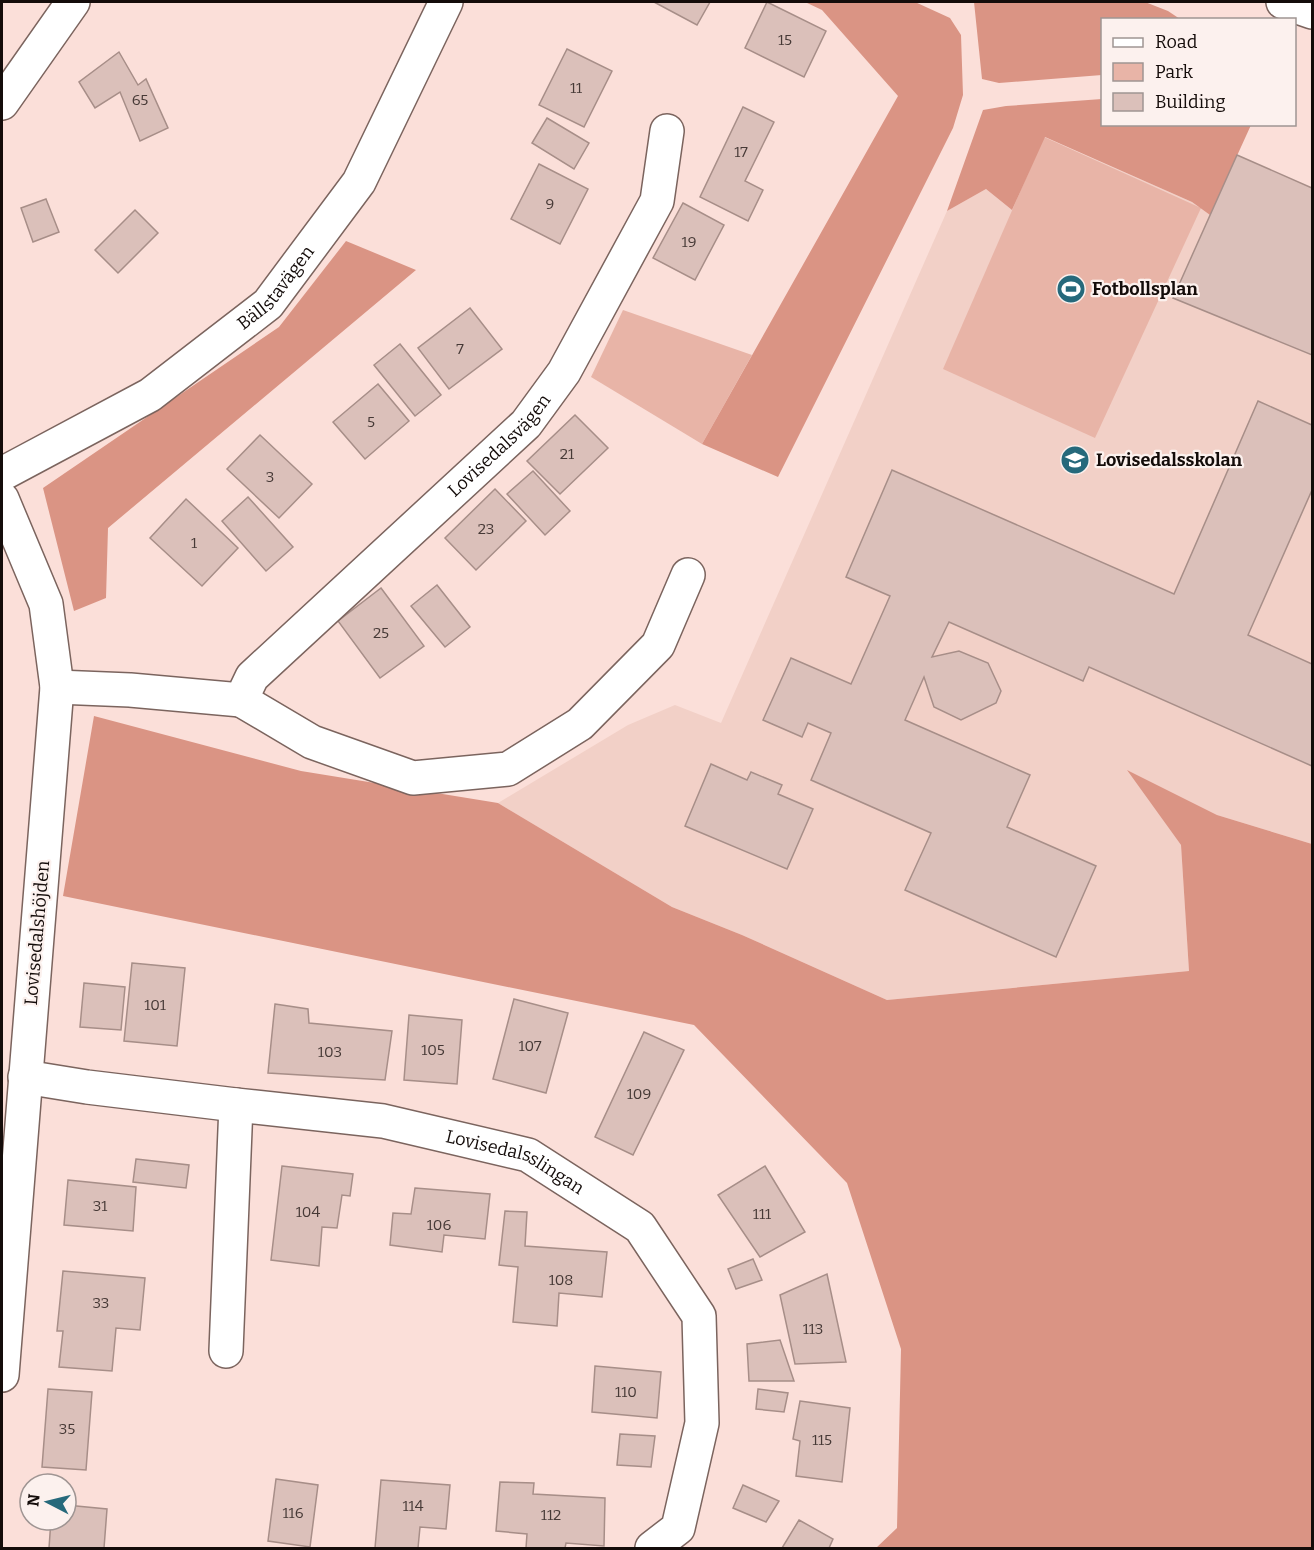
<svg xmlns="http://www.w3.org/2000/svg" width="1314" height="1550" viewBox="0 0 1314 1550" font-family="Bitter,serif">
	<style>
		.built { fill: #f2d0c7 }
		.green { fill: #e8b4a7 }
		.forest { fill: #da9484 }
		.building { fill: #dbc0ba; stroke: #a78e88; stroke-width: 1.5 }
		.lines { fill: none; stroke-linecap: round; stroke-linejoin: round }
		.minor-casing { stroke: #7b645e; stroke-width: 36 }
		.major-casing { stroke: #7b645e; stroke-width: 36 }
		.minor { stroke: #fff; stroke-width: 33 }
		.major { stroke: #fff; stroke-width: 33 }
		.labels { text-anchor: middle; stroke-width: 4.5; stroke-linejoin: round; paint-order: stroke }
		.number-label { font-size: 15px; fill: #463936 }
		.street-label { font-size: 18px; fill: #140c0a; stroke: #fcf1ee }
		.poi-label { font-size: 18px; font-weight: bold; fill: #140c0a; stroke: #fcf1ee; text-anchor: start }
	</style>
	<rect width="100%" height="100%" fill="#fbdfd9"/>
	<path class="built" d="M1044 137 1192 202 1210 215 1237 155 1312 188V844L1217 815 1129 771 1181 845 1189 971 887 1000 742 935 672 907 498 803 628 725 675 705 721 723 947 211 986 189 1012 210Z"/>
	<g class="green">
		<path d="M1044 137 1201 208 1095 438 943 369Z"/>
		<path d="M623 310 752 355 702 444 591 377Z"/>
	</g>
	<g class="forest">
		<path d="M805 2H915L950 18 961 35 963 95 953 128 778 477 702 444 898 96 822 10Z"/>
		<path d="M974 2H1145L1168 11 1180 19 1102 20V75L999 83 982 79Z"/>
		<path d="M1102 99V124L1251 125 1210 215 1192 202 1045 137 1012 210 986 189 947 211 983 110 1006 106Z"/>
		<path d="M346 241 416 270 108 528 106 598 74 611 43 488 279 327Z"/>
		<path d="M94 716 301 771 498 803 672 907 742 935 887 1000 1189 971 1181 845 1127 770 1217 815 1312 844V1548H876L897 1528 901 1349 847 1183 694 1025 63 896Z"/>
	</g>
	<g class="building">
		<path d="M654 2H710L697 25Z"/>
		<path d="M767 2 826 31 804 77 745 48Z"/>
		<path d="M567 49 612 71 584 127 539 105Z"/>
		<path d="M119 52 138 85 146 79 168 128 140 141 120 92 95 108 79 82Z"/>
		<path d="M743 107 774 122 745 181 763 190 748 221 700 197Z"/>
		<path d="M547 118 589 143 574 169 532 143Z"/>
		<path d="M1237 155 1312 188V355L1173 298Z"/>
		<path d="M539 164 588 189 560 244 511 219Z"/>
		<path d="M46 199 59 232 33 242 21 208Z"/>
		<path d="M683 203 724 225 695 280 653 258Z"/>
		<path d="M135 210 158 233 118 273 95 250Z"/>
		<path d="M470 308 502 349 449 389 418 348Z"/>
		<path d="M400 344 441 395 415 416 374 365Z"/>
		<path d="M378 384 409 421 365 459 333 422Z"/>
		<path d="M1258 401 1312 425V490L1248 635 1312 664V766L1089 667 1083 681 949 622 932 657 959 651 988 663 1001 691 996 703 961 720 934 707 924 677 905 720 1030 775 1007 827 1096 866 1056 957 905 890 931 833 811 780 831 733 808 723 802 737 763 720 791 658 851 684 890 596 846 577 892 470 1174 594Z"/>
		<path d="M575 415 608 448 560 494 527 461Z"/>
		<path d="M260 435 312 484 279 518 227 469Z"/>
		<path d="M533 471 570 511 545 535 507 494Z"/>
		<path d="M495 489 526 521 476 570 445 538Z"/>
		<path d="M248 497 293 547 266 571 222 521Z"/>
		<path d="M186 499 238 548 202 586 150 538Z"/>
		<path d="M437 585 470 627 445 647 411 606Z"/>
		<path d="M381 588 424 646 380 678 338 621Z"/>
		<path d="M711 764 747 780 751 772 782 785 778 794 813 809 787 869 685 826Z"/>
		<path d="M132 963 185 968 177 1046 124 1041Z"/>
		<path d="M84 983 125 987 121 1030 80 1027Z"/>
		<path d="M514 999 568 1013 546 1093 493 1079Z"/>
		<path d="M275 1004 308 1009 309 1023 392 1031 385 1080 268 1073Z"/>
		<path d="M409 1015 462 1020 457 1084 404 1080Z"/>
		<path d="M644 1032 684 1050 633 1155 595 1137Z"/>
		<path d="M136 1159 189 1165 186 1188 133 1182Z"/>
		<path d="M282 1166 353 1174 350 1196 342 1195 337 1228 322 1227 319 1266 271 1260Z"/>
		<path d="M765 1166 805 1232 760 1257 718 1195Z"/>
		<path d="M68 1180 136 1187 133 1231 64 1225Z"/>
		<path d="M415 1188 490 1194 485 1239 444 1235 442 1252 390 1245 393 1213 411 1214Z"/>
		<path d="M505 1211 527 1212 525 1246 607 1252 602 1297 559 1293 557 1326 513 1322 518 1267 499 1265Z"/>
		<path d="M753 1259 762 1280 736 1289 728 1269Z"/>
		<path d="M63 1271 145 1278 140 1330 116 1328 112 1371 59 1367 63 1331H57Z"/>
		<path d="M827 1274 846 1362 795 1364 780 1295Z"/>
		<path d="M780 1340 794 1381H749L747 1344Z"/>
		<path d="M595 1366 661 1372 657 1418 592 1412Z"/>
		<path d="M48 1389 92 1392 86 1470 42 1467Z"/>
		<path d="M758 1389 788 1393 784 1412 756 1409Z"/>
		<path d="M800 1401 850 1408 842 1482 796 1476 800 1441 793 1439Z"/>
		<path d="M620 1434 655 1436 651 1467 617 1465Z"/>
		<path d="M276 1479 318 1485 310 1547 268 1541Z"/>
		<path d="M381 1480 450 1485 446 1529 420 1527 418 1548H375Z"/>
		<path d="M500 1482 534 1483 533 1494 605 1498 604 1546 566 1543 565 1548H526L527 1534 496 1531Z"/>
		<path d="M743 1485 779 1501 766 1522 733 1508Z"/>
		<path d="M66 1505 107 1509 104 1548H49L51 1520H66Z"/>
		<path d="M799 1520 833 1539 829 1548H782Z"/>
	</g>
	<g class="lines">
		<g class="minor-casing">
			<g id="minor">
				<path d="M2 103 73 2"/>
				<path id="s1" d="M2 474 150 395 268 304 359 182 446 2"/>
				<path d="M2 499 46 604 57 687 2 1375"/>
				<path id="s2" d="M57 687 130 690 241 700 252 677 526 424 564 372 657 201 667 131"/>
				<path d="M241 700 312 742 413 778 508 769 580 724 658 645 688 575"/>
				<path id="s3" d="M25 1077 87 1087 236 1105 383 1121 528 1155 640 1227 699 1316 702 1423 678 1528 652 1548"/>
				<path d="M226 1351 236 1105"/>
			</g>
		</g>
		<g class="major-casing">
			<path id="major" d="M1283 2 1312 12"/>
		</g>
		<use href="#minor" class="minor"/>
		<use href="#major" class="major"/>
	</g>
	<defs>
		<g id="stadium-disc" transform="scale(1.5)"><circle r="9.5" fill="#26697b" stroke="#fcf1ee"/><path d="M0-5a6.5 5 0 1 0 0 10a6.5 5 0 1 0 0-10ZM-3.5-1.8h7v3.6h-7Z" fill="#fff"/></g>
		<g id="school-disc" transform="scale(1.5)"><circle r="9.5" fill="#26697b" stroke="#fcf1ee"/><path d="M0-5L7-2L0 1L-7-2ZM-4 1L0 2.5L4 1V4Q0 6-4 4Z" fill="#fff"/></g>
	</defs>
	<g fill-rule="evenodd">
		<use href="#stadium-disc" x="1071" y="289"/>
		<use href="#school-disc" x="1075" y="460"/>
	</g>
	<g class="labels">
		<g class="number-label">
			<text x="785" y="45">15</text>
			<text x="576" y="93">11</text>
			<text x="140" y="105">65</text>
			<text x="741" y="157">17</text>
			<text x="550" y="209">9</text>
			<text x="689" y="247">19</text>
			<text x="460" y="354">7</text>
			<text x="371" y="427">5</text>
			<text x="567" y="459">21</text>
			<text x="270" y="482">3</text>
			<text x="486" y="534">23</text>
			<text x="194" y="548">1</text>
			<text x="381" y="638">25</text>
			<text x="155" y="1010">101</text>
			<text x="530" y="1051">107</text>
			<text x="433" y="1055">105</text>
			<text x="330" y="1057">103</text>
			<text x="639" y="1099">109</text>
			<text x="100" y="1211">31</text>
			<text x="308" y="1217">104</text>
			<text x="762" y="1219">111</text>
			<text x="439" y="1230">106</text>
			<text x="561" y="1285">108</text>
			<text x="101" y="1308">33</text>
			<text x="813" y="1334">113</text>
			<text x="626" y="1397">110</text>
			<text x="67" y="1434">35</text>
			<text x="822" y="1445">115</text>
			<text x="413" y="1511">114</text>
			<text x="293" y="1518">116</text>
			<text x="551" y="1520">112</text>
		</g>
		<g class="street-label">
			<text dy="6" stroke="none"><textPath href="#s1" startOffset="334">Bällstavägen</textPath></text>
			<text dy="6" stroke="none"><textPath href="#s2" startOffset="549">Lovisedalsvägen</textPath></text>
			<text transform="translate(37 933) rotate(-85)" y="6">Lovisedalshöjden</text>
			<text dy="6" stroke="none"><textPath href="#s3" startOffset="500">Lovisedalsslingan</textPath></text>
		</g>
		<g class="poi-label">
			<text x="1092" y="295">Fotbollsplan</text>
			<text x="1096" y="466">Lovisedalsskolan</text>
		</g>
	</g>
	<rect width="1314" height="1550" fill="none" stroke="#140c0a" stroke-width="6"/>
	<rect x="1101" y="18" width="195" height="108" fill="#fcf1ee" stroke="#9f9593" stroke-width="1.5"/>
	<rect x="1113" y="38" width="30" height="9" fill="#ffffff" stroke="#9f9593" stroke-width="1.5"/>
	<text x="1155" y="48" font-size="18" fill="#140c0a">Road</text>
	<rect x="1113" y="63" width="30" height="18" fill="#e8b4a7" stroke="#9f9593" stroke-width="1.5"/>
	<text x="1155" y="78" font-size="18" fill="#140c0a">Park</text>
	<rect x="1113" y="93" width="30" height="18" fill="#dbc0ba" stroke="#9f9593" stroke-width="1.5"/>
	<text x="1155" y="108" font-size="18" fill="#140c0a">Building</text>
	<g transform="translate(48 1502) rotate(277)"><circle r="28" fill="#fcf1ee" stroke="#9f9593" stroke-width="1.5"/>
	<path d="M0-4.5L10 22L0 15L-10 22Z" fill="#26697b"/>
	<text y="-9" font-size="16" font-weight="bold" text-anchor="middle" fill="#140c0a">N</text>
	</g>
</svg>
